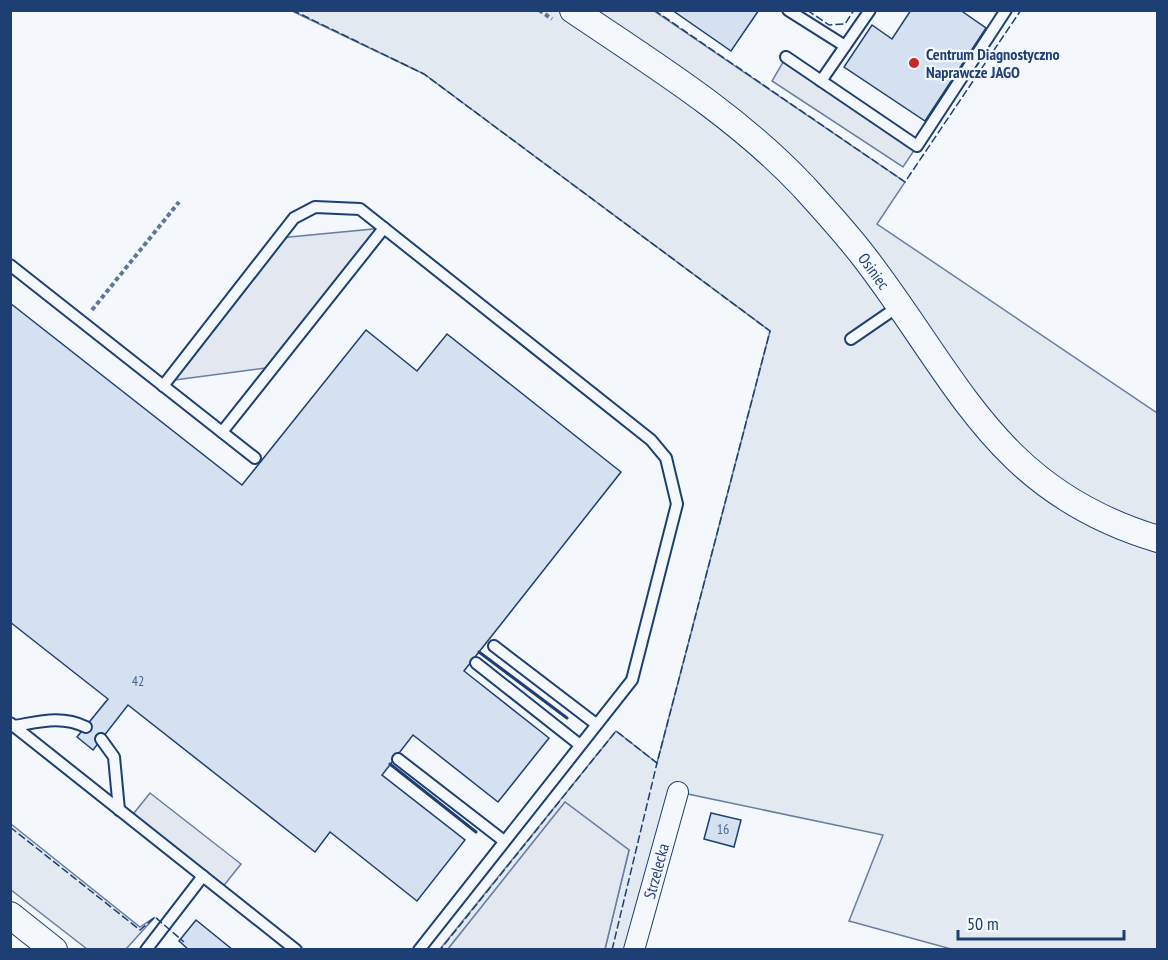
<svg xmlns="http://www.w3.org/2000/svg" width="1168" height="960" viewBox="0 0 1168 960" font-family="'PT Sans Narrow',sans-serif">
	<style>
		.green { fill: #e3e9f0; stroke: #687fa3; stroke-width: 1.5 }
		.parking { fill: #e3e8f0; stroke: #687fa3; stroke-width: 1.5 }
		.building { fill: #d5e0f0; stroke: #1d3f73; stroke-width: 1.5 }
		.lines { fill: none; stroke-linecap: round; stroke-linejoin: round }
		.service-casing { stroke: #1d3f73; stroke-width: 14 }
		.minor-casing { stroke: #1d3f73; stroke-width: 22 }
		.tertiary-casing { stroke: #1d3f73; stroke-width: 28 }
		.path { stroke: #5e769c; stroke-width: 4; stroke-dasharray: 4.5 3; stroke-linecap: butt }
		.service { stroke: #f4f7fb; stroke-width: 10 }
		.minor { stroke: #f4f7fb; stroke-width: 20 }
		.tertiary { stroke: #f4f7fb; stroke-width: 26 }
		.fence { stroke: #1d3f73; stroke-width: 1.5; stroke-dasharray: 8 3; stroke-linecap: butt }
		.wall { stroke: #1d3f73; stroke-width: 3 }
		.poi-dot { fill: #c62828; stroke: #f4f7fb; stroke-width: 2 }
		.labels { text-anchor: middle; stroke-width: 4.5; stroke-linejoin: round; paint-order: stroke }
		.number-label { font-size: 14px; fill: #4b6792 }
		.poi-label { font-size: 16px; font-weight: bold; fill: #1d3f73; stroke: #f4f7fb; text-anchor: start }
		.street-label { font-size: 16px; fill: #1d3f73; stroke: #f4f7fb }
	</style>
	<rect width="100%" height="100%" fill="#f4f7fb"/>
	<g class="green">
		<path d="M292 11H654L905 182 877 224 1157 413V949H951L849 921 883 835 678 792 634 949H605L629 850 565 802 448 949H440L616 731 657 763 770 331 424 74Z"/>
		<path d="M11 824 140 927 155 917 126 949H87L11 890Z"/>
	</g>
	<g class="parking">
		<path d="M786 57 917 146 903 167 772 81Z"/>
		<path d="M384 228 274 367 167 381 279 238Z"/>
		<path d="M150 793 241 864 221 889 130 818Z"/>
		<path d="M565 802 629 850 605 949H448Z"/>
	</g>
	<g class="building">
		<path d="M672 10H759L731 51Z"/>
		<path d="M911 10H960L986 28 925 121 844 67 872 25 892 39Z"/>
		<path d="M10 303 242 485 366 330 417 371 447 334 621 472 464 671 549 738 498 802 413 735 382 775 465 840 417 901 330 832 315 852 128 705 93 750 77 737 108 699 10 622Z"/>
		<path d="M711 813 741 820 734 847 704 839Z"/>
		<path d="M196 920 233 950H189L179 941Z"/>
	</g>
	<g class="lines">
		<g class="service-casing">
			<g id="service">
				<path d="M788 10 845 46"/>
				<path d="M786 57 917 146 1006 10"/>
				<path d="M821 81 870 10"/>
				<path d="M10 265 255 458"/>
				<path d="M851 339 899 306"/>
				<path d="M163 386 294 218 315 207 360 209 651 440 666 458 677 504 632 680 419 950"/>
				<path d="M222 432 384 228"/>
				<path d="M494 646 596 724"/>
				<path d="M476 663 580 745"/>
				<path d="M10 723 296 950"/>
				<path d="M14 726C39 722 61 715 86 727"/>
				<path d="M101 739 114 757 119 810"/>
				<path d="M398 759 504 841"/>
				<path d="M146 950 203 876"/>
			</g>
		</g>
		<g class="minor-casing">
			<path id="minor" d="M634 950 678 792"/>
		</g>
		<g class="tertiary-casing">
			<g id="tertiary">
				<path d="M573 10C653 64 736 115 803 186 824 209 846 233 865 258 958 379 996 491 1158 539"/>
				<path d="M10 915 54 950"/>
			</g>
		</g>
		<g class="path">
			<path d="M539 10 552 19"/>
			<path d="M92 310 179 202"/>
		</g>
		<use href="#service" class="service"/>
		<use href="#minor" class="minor"/>
		<use href="#tertiary" class="tertiary"/>
		<g class="fence">
			<path d="M292 10 424 74 770 331 657 763 616 731 440 950"/>
			<path d="M654 10 905 182 1021 10"/>
			<path d="M807 10 829 25 845 24 854 10"/>
			<path d="M10 827 140 930 155 917 184 942"/>
			<path d="M612 950 657 763"/>
		</g>
		<g class="wall">
			<path d="M479 652 567 718"/>
			<path d="M390 764 476 832"/>
		</g>
	</g>
	<circle class="poi-dot" cx="914" cy="63" r="6"/>
	<g class="labels">
		<g class="number-label">
			<text x="138" y="686">42</text>
			<text x="723" y="834">16</text>
		</g>
		<g class="poi-label">
			<text x="926" y="60">Centrum Diagnostyczno<tspan x="926" dy="18">Naprawcze JAGO</tspan></text>
		</g>
		<g class="street-label">
			<text transform="translate(874 271) rotate(54)" y="6">Osiniec</text>
			<text transform="translate(656 871) rotate(-75)" y="6">Strzelecka</text>
		</g>
	</g>
	<rect width="1168" height="960" fill="none" stroke="#1d3f73" stroke-width="24"/>
	<path d="M958 930v9h166v-9" fill="none" stroke="#1d3f73" stroke-width="3"/>
	<text x="967" y="930" font-size="18" fill="#1d3f73" stroke="#f4f7fb" stroke-width="4.5" paint-order="stroke">50 m</text>
</svg>
